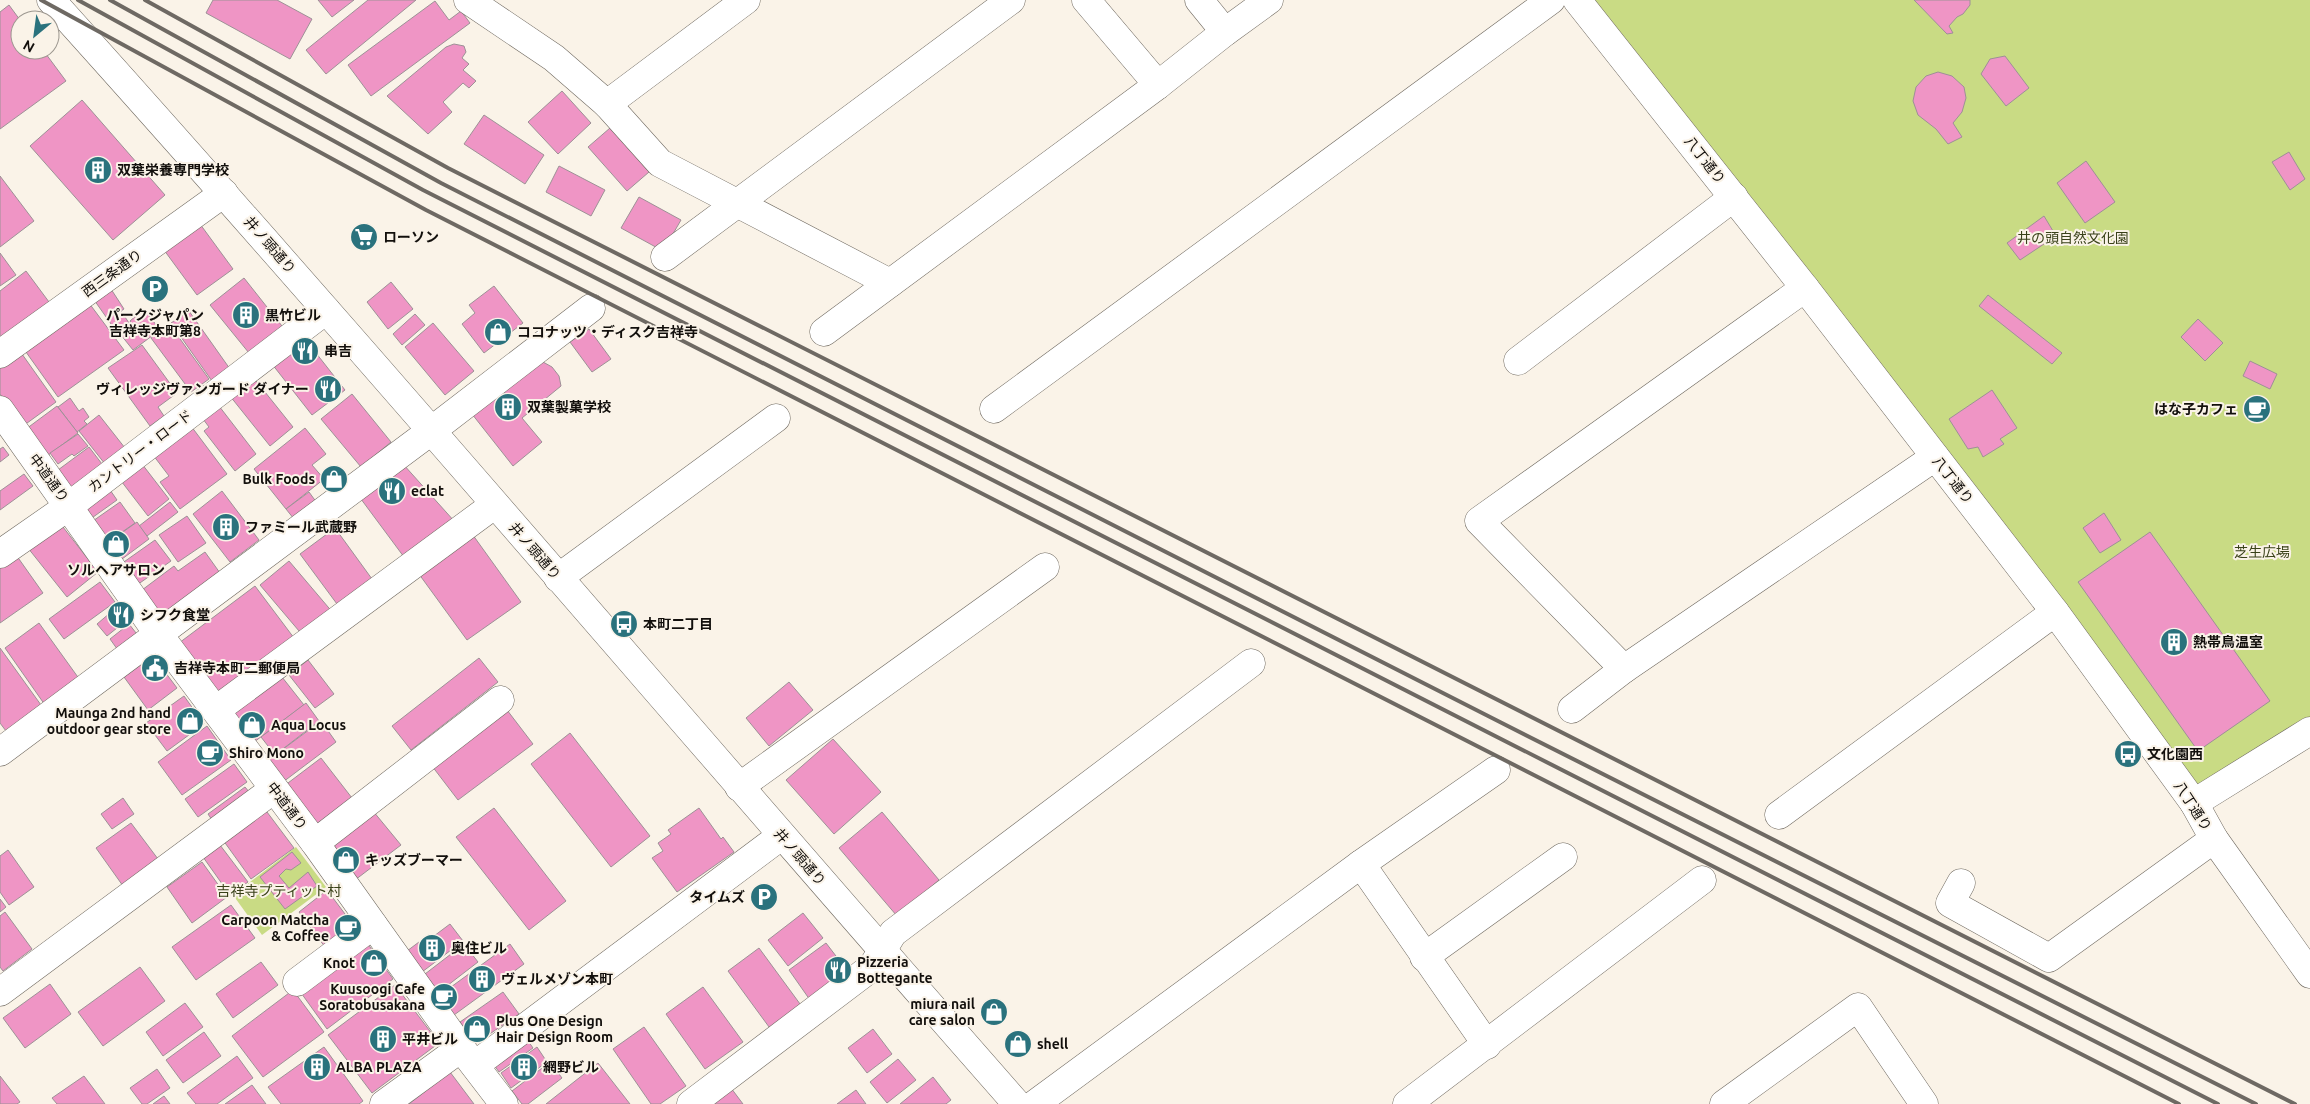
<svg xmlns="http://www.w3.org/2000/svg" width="2310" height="1104" viewBox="0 0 2310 1104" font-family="Ubuntu,'Noto Sans JP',sans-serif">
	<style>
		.green { fill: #c9db84 }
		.building { fill: #ef95c5; stroke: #9d9196 }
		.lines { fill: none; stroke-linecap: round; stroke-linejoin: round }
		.minor-casing { stroke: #706a61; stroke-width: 29 }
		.major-casing { stroke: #706a61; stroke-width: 29 }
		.minor { stroke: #fff; stroke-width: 28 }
		.major { stroke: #fff; stroke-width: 28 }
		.rail { stroke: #6e6963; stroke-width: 4 }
		.labels { text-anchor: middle; stroke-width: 4; stroke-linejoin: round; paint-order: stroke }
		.street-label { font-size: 14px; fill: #120f0c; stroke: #faf3e8 }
		.poi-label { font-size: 14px; font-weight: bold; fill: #120f0c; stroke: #faf3e8; text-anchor: start }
		.park-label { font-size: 14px; fill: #394119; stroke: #faf3e8 }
	</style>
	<rect width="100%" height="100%" fill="#faf3e8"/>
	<g class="green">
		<path d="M1588 0H2310V718L2199 788Z"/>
		<path d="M296 847 326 887 262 935 233 895Z"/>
	</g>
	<g class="building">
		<path d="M213 0H277L312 19 290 59 206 13Z"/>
		<path d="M318 0H354L332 17Z"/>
		<path d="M368 0H416L326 74 306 50Z"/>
		<path d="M1970 0V5L1963 14 1957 17 1949 26 1953 33 1947 34 1914 0Z"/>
		<path d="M435 1 449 20 461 11 470 23 371 96 348 65Z"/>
		<path d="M9 5 20 20V50H43L66 81 0 129V12Z"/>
		<path d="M454 44 464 46 466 52 462 58 469 64 463 70 476 81 469 88 463 83 443 102 452 112 428 134 387 96 446 47Z"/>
		<path d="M2005 56 2029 88 2006 106 1981 74 1990 59Z"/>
		<path d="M1938 72 1952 76 1964 87 1966 98 1962 112 1953 123 1962 137 1948 144 1936 129 1918 115 1913 101 1916 87 1926 76Z"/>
		<path d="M562 91 591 123 558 154 528 122Z"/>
		<path d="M82 100 165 195 113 240 30 146Z"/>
		<path d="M484 115 544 155 525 184 464 144Z"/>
		<path d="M610 128 649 172 627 191 588 147Z"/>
		<path d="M2289 152 2305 179 2290 190 2272 162Z"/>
		<path d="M2086 161 2115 202 2085 223 2057 183Z"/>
		<path d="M559 166 605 190 591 216 546 192Z"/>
		<path d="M0 176 34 221 0 247Z"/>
		<path d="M639 197 681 220 663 251 621 228Z"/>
		<path d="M2044 216 2056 236 2020 260 2007 243Z"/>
		<path d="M200 224 233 269 197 295 164 250Z"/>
		<path d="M0 253 16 275 0 286Z"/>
		<path d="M26 271 52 306 0 344V291Z"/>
		<path d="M244 278 282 326 249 353 210 305Z"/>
		<path d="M391 282 413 309 388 329 367 302Z"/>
		<path d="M109 286 124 309 121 311 129 323 116 331 92 297Z"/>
		<path d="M494 286 523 323 484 353 462 324 475 313 469 305Z"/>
		<path d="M1988 295 2062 353 2052 364 1979 306Z"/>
		<path d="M86 299 124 350 58 397 21 345Z"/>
		<path d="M144 309 160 330 133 350 121 335 133 326 130 321Z"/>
		<path d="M189 311 230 369 212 381 171 323Z"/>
		<path d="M415 314 425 325 402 345 393 334Z"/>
		<path d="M2198 319 2223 343 2205 361 2181 337Z"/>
		<path d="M433 323 474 371 445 395 405 347Z"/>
		<path d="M170 325 209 379 191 392 151 338Z"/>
		<path d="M589 329 611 359 592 372 570 342Z"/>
		<path d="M305 339 345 390 312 415 272 364Z"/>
		<path d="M142 345 177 393 158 407 164 416 150 426 108 368Z"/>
		<path d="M17 347 56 402 23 426 0 394V359Z"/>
		<path d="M2250 361 2277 374 2270 389 2243 376Z"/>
		<path d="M543 362 552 367 559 376 561 386 522 418 542 442 513 466 472 414 500 391 507 400 509 399 503 390Z"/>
		<path d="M253 377 293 427 270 446 230 396Z"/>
		<path d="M1992 390 2017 428 2000 439 2004 444 1983 457 1978 447 1968 449 1949 419Z"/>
		<path d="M352 394 391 442 361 467 321 419Z"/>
		<path d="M70 398 79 411 83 408 89 417 84 421 87 424 77 432 58 407Z"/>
		<path d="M57 406 78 433 47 456 26 429Z"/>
		<path d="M219 406 256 454 235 471 204 431 209 427 203 419Z"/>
		<path d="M99 415 125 448 105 464 79 431Z"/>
		<path d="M188 422 227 474 180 509 160 482 169 476 150 451Z"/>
		<path d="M305 428 326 454 312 465 324 479 286 509 254 469Z"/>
		<path d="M78 434 88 446 74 456 72 454 58 464 50 453Z"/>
		<path d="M3 447 9 455 0 462V449Z"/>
		<path d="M89 447 102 464 71 487 58 470Z"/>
		<path d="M142 464 169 499 148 516 115 473Z"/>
		<path d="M403 464 455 522 404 557 358 495Z"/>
		<path d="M24 474 33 486 0 510V491Z"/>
		<path d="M108 487 117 500 89 520 80 507Z"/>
		<path d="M222 491 259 540 230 562 193 514Z"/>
		<path d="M309 492 317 503 294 519 286 509Z"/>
		<path d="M120 502 135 523 105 544 90 523Z"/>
		<path d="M170 502 178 512 147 536 139 526Z"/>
		<path d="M2104 513 2121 540 2100 553 2083 528Z"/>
		<path d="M187 516 206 543 178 562 159 535Z"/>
		<path d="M56 518 98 572 67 597 24 543Z"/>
		<path d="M137 522 149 539 118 562 106 544Z"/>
		<path d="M335 528 372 579 337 604 300 554Z"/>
		<path d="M470 531 521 602 467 640 416 570Z"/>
		<path d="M2150 532 2270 701 2198 751 2078 582Z"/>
		<path d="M155 540 171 561 137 585 121 564Z"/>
		<path d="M14 552 43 593 0 623V562Z"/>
		<path d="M205 552 220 573 161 616 142 590 174 566 178 571Z"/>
		<path d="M289 561 334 614 305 638 260 585Z"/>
		<path d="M100 582 115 602 64 639 49 619Z"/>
		<path d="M255 586 297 642 221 699 179 643Z"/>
		<path d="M117 607 127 620 107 636 97 624Z"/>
		<path d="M39 623 80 680 45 705 5 648Z"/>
		<path d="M129 624 140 638 120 653 110 639Z"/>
		<path d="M0 648 41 705 6 731 0 723Z"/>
		<path d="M153 656 177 688 148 710 124 677Z"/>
		<path d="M479 658 498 682 411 750 392 726Z"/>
		<path d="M308 660 334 694 315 708 289 675Z"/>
		<path d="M282 677 304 705 254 742 232 714Z"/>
		<path d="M789 682 813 710 769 746 746 718Z"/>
		<path d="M184 696 204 724 167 751 146 723Z"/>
		<path d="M306 703 319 721 275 755 261 737Z"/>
		<path d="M507 710 533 744 458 800 432 766Z"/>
		<path d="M321 721 336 742 283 782 267 761Z"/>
		<path d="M207 726 231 760 182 795 158 762Z"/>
		<path d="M570 733 650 836 611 867 531 764Z"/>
		<path d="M833 739 881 792 834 834 786 780Z"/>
		<path d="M321 758 352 798 314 826 284 786Z"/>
		<path d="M234 764 247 782 198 817 185 799Z"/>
		<path d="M245 787 254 798 216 826 208 814Z"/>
		<path d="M123 798 134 814 112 829 101 814Z"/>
		<path d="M494 808 566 901 529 930 456 837Z"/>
		<path d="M699 808 721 839 723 837 734 852 677 892 652 858 663 851 658 843 671 834 668 830Z"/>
		<path d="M263 811 267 812 294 848 251 879 223 840Z"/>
		<path d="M373 811 401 845 355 880 328 846Z"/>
		<path d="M882 812 939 880 897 916 839 848Z"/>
		<path d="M131 823 164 867 128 893 96 848Z"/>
		<path d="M220 845 248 882 230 895 203 857Z"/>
		<path d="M8 850 34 887 9 905 0 892V856Z"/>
		<path d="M292 852 301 863 291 870 286 869 279 876 289 888 308 872 317 886 285 909 260 877Z"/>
		<path d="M202 862 227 897 192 923 167 887Z"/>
		<path d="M327 890 357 930 328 951 299 912Z"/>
		<path d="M0 899 6 907 0 912Z"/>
		<path d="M231 905 255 938 196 980 172 947Z"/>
		<path d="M5 912 32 949 3 971 0 967V916Z"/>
		<path d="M803 913 823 938 788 966 768 940Z"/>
		<path d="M450 924 463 941 422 972 407 951 419 942 422 945Z"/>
		<path d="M365 940 393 979 327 1029 299 990Z"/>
		<path d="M826 943 849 973 810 1000 789 970Z"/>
		<path d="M464 944 478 962 439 992 425 974Z"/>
		<path d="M510 944 524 964 454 1015 440 995Z"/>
		<path d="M759 948 803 1008 772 1031 728 971Z"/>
		<path d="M261 962 278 985 233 1018 216 994Z"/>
		<path d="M140 967 165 1001 103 1046 78 1012Z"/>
		<path d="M50 984 71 1014 25 1048 3 1018Z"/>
		<path d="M395 985 439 1043 372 1093 328 1035Z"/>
		<path d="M703 987 743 1042 705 1069 666 1014Z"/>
		<path d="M293 990 324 1032 263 1077 232 1036Z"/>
		<path d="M503 992 519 1014 475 1044 460 1022Z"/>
		<path d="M185 1003 203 1027 163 1056 146 1032Z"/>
		<path d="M644 1027 686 1086 660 1104H651L613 1049Z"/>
		<path d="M873 1029 892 1054 867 1073 848 1048Z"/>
		<path d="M204 1032 221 1056 183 1083 166 1060Z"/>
		<path d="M524 1035 533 1048 499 1072 492 1062Z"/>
		<path d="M324 1047 363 1101 359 1104H281L268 1087Z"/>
		<path d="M537 1047 547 1062 511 1088 501 1073Z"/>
		<path d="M237 1056 253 1078 217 1104H196L187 1093Z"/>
		<path d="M898 1059 916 1080 887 1103 870 1082Z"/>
		<path d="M550 1062 562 1078 528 1104H522L512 1091Z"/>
		<path d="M598 1063 630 1104H546Z"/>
		<path d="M157 1069 170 1088 147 1104H142L130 1088Z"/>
		<path d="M450 1072 474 1104H409Z"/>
		<path d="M0 1076 20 1102 17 1104H0Z"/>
		<path d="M84 1076 105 1104H57L52 1098Z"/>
		<path d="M933 1077 951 1100 946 1104H900Z"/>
		<path d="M252 1085 266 1104H225Z"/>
		<path d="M731 1088 743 1104H709Z"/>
		<path d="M856 1090 866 1104H837Z"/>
		<path d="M164 1096 170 1104H153Z"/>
	</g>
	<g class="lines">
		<g class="minor-casing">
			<g id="minor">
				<path d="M468 0 554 58 607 104 660 163 890 283"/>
				<path d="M1086 0 1158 85"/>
				<path d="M1199 0 1225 32"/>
				<path d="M1577 0 1805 288 2055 612 2194 803 2214 839 2310 974"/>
				<path d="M607 104 746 0"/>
				<path d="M665 257 1011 0"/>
				<path d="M1805 288 1479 521 1624 669 1935 457"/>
				<path d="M824 332 1158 85 1225 32 1269 0"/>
				<path d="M0 354 224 193"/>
				<path d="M1518 361 1734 197"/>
				<path d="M994 409 1551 0"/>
				<path d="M0 410 159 635 315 843 461 1048 504 1104"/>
				<path d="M0 554 69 506 326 310"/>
				<path d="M558 578 776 418"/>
				<path d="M1572 709 1624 669"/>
				<path d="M216 710 494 505"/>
				<path d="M0 752 431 431 591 308"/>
				<path d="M739 787 1045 567"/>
				<path d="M2194 803 2310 731"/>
				<path d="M1779 815 2055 612"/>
				<path d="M315 843 500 700"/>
				<path d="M1361 864 1487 1045"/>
				<path d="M1961 883 1950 903 2049 958 2214 839"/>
				<path d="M1424 957 1563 857"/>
				<path d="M297 982 373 925"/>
				<path d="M0 992 274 789"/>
				<path d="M475 1065 781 836"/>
				<path d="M384 1104 461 1048"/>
				<path d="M691 1104 872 967 893 933 1251 663"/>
				<path d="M1035 1104 1361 864 1496 770"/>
				<path d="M1407 1104 1702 880"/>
				<path d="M1724 1104 1858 1007 1924 1104"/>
			</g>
		</g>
		<g class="major-casing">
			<path id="major" d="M51 0C378 363 694 737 1017 1104"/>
		</g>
		<use href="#minor" class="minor"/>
		<use href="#major" class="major"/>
		<g class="rail">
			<path d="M41 0 426 210 2179 1104"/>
			<path d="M78 0 423 190 2218 1104"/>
			<path d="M110 0 441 183 1494 719 2256 1104"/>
			<path d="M145 0 448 168 2295 1104"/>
		</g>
	</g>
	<defs>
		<g id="building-disc" transform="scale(1.4375)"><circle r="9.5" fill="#2a727d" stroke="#faf3e8"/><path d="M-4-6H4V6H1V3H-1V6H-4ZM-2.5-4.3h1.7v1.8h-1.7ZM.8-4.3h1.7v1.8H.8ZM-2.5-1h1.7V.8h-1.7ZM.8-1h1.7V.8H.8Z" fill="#fff"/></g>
		<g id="supermarket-disc" transform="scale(1.4375)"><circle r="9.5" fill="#2a727d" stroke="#faf3e8"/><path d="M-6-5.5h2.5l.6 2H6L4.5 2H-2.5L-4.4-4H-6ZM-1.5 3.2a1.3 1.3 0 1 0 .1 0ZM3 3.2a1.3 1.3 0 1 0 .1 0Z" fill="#fff"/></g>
		<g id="parking-disc" transform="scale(1.4375)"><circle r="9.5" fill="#2a727d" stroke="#faf3e8"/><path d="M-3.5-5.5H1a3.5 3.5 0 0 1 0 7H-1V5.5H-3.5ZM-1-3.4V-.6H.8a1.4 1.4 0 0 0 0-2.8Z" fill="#fff"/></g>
		<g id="shop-disc" transform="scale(1.4375)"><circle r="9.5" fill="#2a727d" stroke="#faf3e8"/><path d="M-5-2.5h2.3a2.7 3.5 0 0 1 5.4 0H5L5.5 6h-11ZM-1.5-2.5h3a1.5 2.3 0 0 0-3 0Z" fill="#fff"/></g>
		<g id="restaurant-disc" transform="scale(1.4375)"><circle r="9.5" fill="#2a727d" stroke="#faf3e8"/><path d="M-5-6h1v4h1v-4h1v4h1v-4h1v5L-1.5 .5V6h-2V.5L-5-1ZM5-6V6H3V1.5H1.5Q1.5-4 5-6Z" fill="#fff"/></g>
		<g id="cafe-disc" transform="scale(1.4375)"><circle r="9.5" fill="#2a727d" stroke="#faf3e8"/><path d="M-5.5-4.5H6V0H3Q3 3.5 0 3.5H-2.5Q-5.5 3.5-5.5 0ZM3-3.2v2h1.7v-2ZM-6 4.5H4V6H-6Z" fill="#fff"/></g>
		<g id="bus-disc" transform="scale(1.4375)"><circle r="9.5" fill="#2a727d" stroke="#faf3e8"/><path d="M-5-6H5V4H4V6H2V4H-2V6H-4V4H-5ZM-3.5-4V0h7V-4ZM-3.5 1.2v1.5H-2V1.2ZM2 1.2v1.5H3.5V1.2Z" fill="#fff"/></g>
		<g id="civic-disc" transform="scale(1.4375)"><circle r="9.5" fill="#2a727d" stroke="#faf3e8"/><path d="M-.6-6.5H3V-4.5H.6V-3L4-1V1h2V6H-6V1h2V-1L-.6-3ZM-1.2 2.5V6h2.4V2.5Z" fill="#fff"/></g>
	</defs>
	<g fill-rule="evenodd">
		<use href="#building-disc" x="98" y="170"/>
		<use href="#supermarket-disc" x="364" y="237"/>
		<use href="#parking-disc" x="155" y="289"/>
		<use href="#building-disc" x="246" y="315"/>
		<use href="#shop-disc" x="498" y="332"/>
		<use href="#restaurant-disc" x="305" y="351"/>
		<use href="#restaurant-disc" x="328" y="389"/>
		<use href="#building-disc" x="508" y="407"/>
		<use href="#cafe-disc" x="2257" y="409"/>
		<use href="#shop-disc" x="334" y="479"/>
		<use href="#restaurant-disc" x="392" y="491"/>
		<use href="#building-disc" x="226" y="527"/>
		<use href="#shop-disc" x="116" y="544"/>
		<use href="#restaurant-disc" x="121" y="615"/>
		<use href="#bus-disc" x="624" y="624"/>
		<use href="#building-disc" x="2174" y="642"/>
		<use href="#civic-disc" x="155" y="668"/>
		<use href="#shop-disc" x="190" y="721"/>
		<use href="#shop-disc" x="252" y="725"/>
		<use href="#cafe-disc" x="210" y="753"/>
		<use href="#bus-disc" x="2128" y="754"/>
		<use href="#shop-disc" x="346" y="860"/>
		<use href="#parking-disc" x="764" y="897"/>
		<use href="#cafe-disc" x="348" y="928"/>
		<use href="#building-disc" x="432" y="948"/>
		<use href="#shop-disc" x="374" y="963"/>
		<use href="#restaurant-disc" x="838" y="970"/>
		<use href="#building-disc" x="482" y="979"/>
		<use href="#cafe-disc" x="444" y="997"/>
		<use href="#shop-disc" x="994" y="1012"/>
		<use href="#shop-disc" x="477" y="1029"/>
		<use href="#building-disc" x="383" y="1039"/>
		<use href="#shop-disc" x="1018" y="1044"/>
		<use href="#building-disc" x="317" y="1067"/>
		<use href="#building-disc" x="524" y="1067"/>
	</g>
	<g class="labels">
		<g class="street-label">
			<text transform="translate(1705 160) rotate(52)" y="5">八丁通り</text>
			<text transform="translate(270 245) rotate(49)" y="5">井ノ頭通り</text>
			<text transform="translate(112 273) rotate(-36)" y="5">西三条通り</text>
			<text transform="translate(140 451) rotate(-37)" y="5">カントリー・ロード</text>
			<text transform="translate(49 478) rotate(54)" y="5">中道通り</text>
			<text transform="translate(1953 480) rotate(52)" y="5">八丁通り</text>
			<text transform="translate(535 551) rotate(49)" y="5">井ノ頭通り</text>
			<text transform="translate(287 806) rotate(53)" y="5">中道通り</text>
			<text transform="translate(2193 806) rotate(57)" y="5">八丁通り</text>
			<text transform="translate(800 857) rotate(49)" y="5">井ノ頭通り</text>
		</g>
		<g class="poi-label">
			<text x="117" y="175">双葉栄養専門学校</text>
			<text x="383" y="242">ローソン</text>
			<text x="155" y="320" text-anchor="middle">パークジャパン<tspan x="155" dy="16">吉祥寺本町第8</tspan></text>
			<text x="265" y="320">黒竹ビル</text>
			<text x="517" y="337">ココナッツ・ディスク吉祥寺</text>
			<text x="324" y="356">串吉</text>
			<text x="309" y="394" text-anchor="end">ヴィレッジヴァンガード ダイナー</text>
			<text x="527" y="412">双葉製菓学校</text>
			<text x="2238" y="414" text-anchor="end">はな子カフェ</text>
			<text x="315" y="484" text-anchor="end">Bulk Foods</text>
			<text x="411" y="496">eclat</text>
			<text x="245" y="532">ファミール武蔵野</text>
			<text x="116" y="575" text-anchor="middle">ソルヘアサロン</text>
			<text x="140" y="620">シフク食堂</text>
			<text x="643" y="629">本町二丁目</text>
			<text x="2193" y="647">熱帯鳥温室</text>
			<text x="174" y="673">吉祥寺本町二郵便局</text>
			<text x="171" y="718" text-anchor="end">Maunga 2nd hand<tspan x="171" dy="16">outdoor gear store</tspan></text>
			<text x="271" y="730">Aqua Locus</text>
			<text x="229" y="758">Shiro Mono</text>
			<text x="2147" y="759">文化園西</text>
			<text x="365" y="865">キッズブーマー</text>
			<text x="745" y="902" text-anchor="end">タイムズ</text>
			<text x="329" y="925" text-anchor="end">Carpoon Matcha<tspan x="329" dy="16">&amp; Coffee</tspan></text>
			<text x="451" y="953">奥住ビル</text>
			<text x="857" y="967">Pizzeria<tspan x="857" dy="16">Bottegante</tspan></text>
			<text x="355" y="968" text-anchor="end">Knot</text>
			<text x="501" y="984">ヴェルメゾン本町</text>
			<text x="425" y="994" text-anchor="end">Kuusoogi Cafe<tspan x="425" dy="16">Soratobusakana</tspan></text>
			<text x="975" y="1009" text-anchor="end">miura nail<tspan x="975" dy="16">care salon</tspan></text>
			<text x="496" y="1026">Plus One Design<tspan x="496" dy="16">Hair Design Room</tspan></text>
			<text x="402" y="1044">平井ビル</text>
			<text x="1037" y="1049">shell</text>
			<text x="336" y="1072">ALBA PLAZA</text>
			<text x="543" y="1072">網野ビル</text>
		</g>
		<g class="park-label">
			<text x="2073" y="243">井の頭自然文化園</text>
			<text x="2262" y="557">芝生広場</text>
			<text x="279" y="896">吉祥寺プティット村</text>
		</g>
	</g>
	<g transform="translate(35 35) rotate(209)"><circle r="24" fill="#faf3e8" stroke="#9d9890"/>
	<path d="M0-4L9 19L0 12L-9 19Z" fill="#2a727d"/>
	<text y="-8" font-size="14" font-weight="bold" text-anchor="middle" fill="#120f0c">N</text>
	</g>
</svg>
